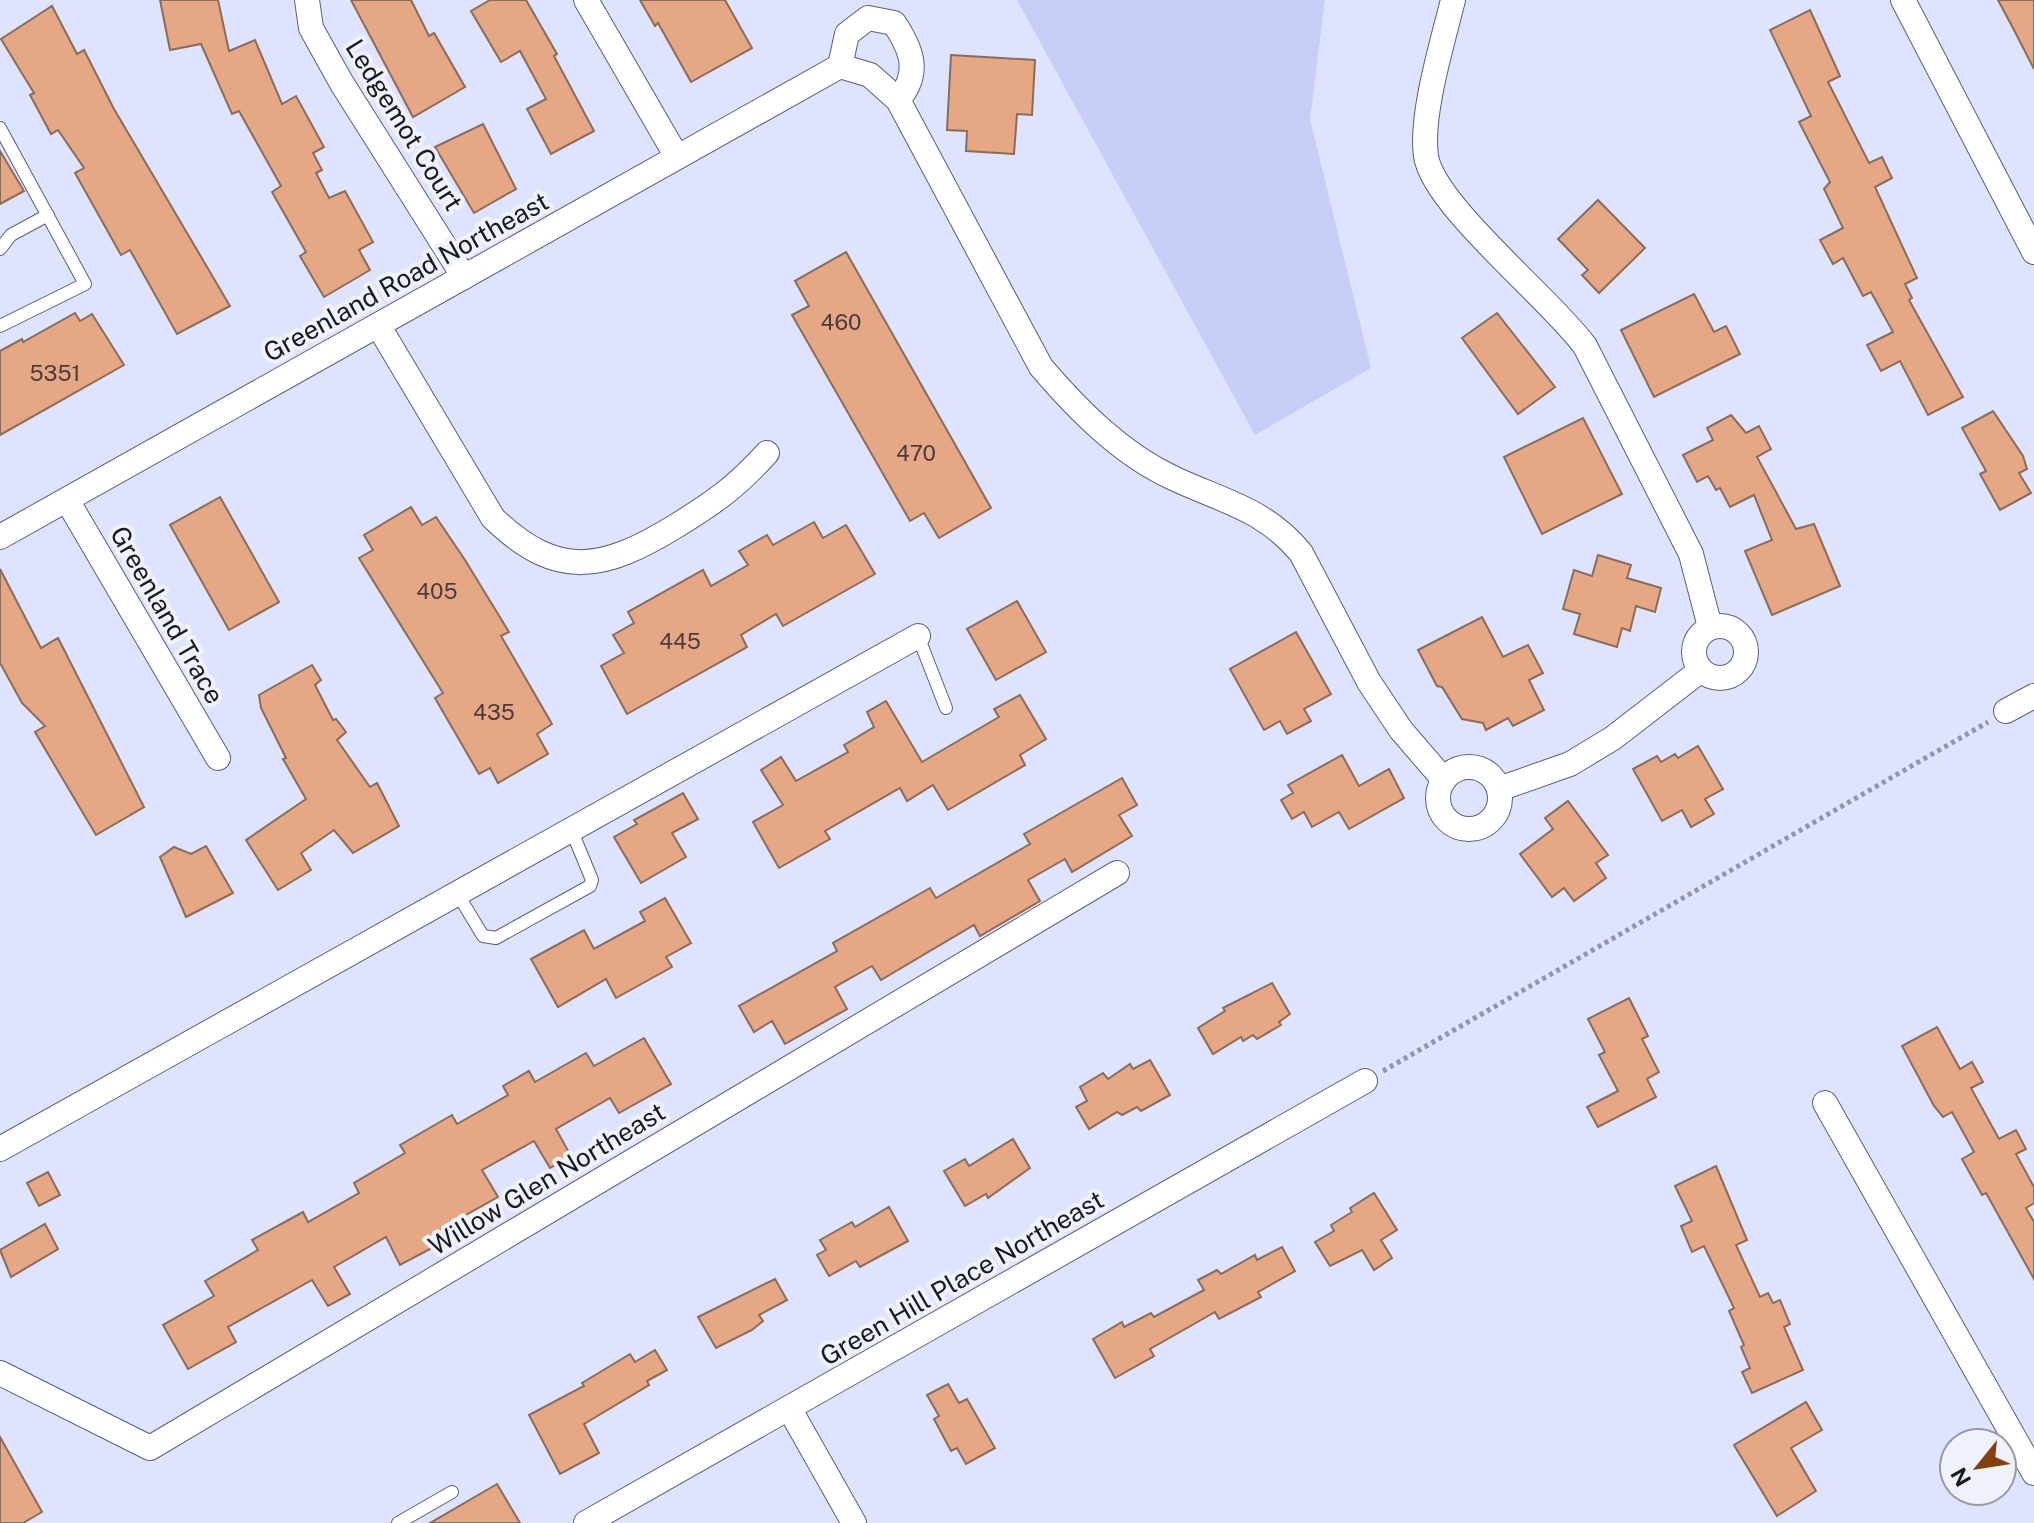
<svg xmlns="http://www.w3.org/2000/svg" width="2034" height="1523" viewBox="0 0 2034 1523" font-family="'Public Sans',sans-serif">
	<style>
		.green { fill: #c6cdf7 }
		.building { fill: #e5a784; stroke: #8a6c5a; stroke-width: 2 }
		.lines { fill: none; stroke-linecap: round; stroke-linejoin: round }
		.service-casing { stroke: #5a5f7c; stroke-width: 14 }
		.minor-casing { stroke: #5a5f7c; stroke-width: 26 }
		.path { stroke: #9195ab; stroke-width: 5; stroke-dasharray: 4 4; stroke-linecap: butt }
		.service { stroke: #fff; stroke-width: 12 }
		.minor { stroke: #fff; stroke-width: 24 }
		.labels { text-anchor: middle; stroke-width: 8; stroke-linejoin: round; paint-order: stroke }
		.number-label { font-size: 22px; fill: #4a3c3d }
		.street-label { font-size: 26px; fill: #171925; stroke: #f0f2f9 }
	</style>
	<rect width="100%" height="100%" fill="#dee3ff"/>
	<path class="green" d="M1017 0H1325L1310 119 1371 368 1255 435Z"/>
	<g class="building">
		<path d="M160 0H218L229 51 255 40 282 104 296 96 324 147 313 153 322 170 316 173 329 198 345 191 373 242 359 250 370 270 324 297 300 256 306 252 272 192 281 186 239 111 232 114 201 44 170 50Z"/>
		<path d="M351 0H411L429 36 434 33 465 87 413 117Z"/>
		<path d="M490 0H526L557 54 554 56 594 131 551 154 527 109 546 99 520 51 501 62 471 11Z"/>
		<path d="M640 0H725L752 48 691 82 658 23 655 26Z"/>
		<path d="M1998 0H2034V69L2014 30Z"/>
		<path d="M52 6 77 54 84 50 114 109 230 306 177 334 130 250 121 255 75 173 84 168 58 130 51 134 30 95 34 93 1 39Z"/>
		<path d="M1810 10 1840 76 1828 82 1869 163 1882 157 1892 178 1875 187 1917 278 1905 284 1912 298 1909 300 1963 397 1928 415 1900 361 1881 371 1867 345 1893 332 1871 292 1863 296 1843 258 1833 264 1820 240 1843 228 1824 189 1830 182 1799 122 1811 116 1770 30Z"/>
		<path d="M951 55 1035 60 1032 115 1017 114 1014 154 966 151 967 131 947 130Z"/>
		<path d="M483 124 516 189 474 213 435 147Z"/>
		<path d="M0 151 24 191 0 204Z"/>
		<path d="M1598 200 1645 248 1599 293 1582 275 1588 270 1558 239Z"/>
		<path d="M846 252 991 508 939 538 924 513 910 521 792 315 809 306 795 281Z"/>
		<path d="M1694 294 1714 332 1726 326 1740 354 1654 397 1621 330Z"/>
		<path d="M75 313 80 321 92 314 124 365 0 435V351L22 339 23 342Z"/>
		<path d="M1497 313 1555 387 1518 414 1462 338Z"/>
		<path d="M1993 411 2023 456 2027 469 2019 473 2031 493 2000 510 1980 474 1986 471 1962 428Z"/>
		<path d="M1731 415 1746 433 1759 426 1771 449 1757 457 1796 529 1814 524 1840 586 1772 615 1745 551 1772 540 1754 495 1730 507 1720 488 1716 490 1708 476 1697 482 1683 455 1713 440 1707 428Z"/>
		<path d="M1583 418 1622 494 1542 534 1504 457Z"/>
		<path d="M220 497 279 602 229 630 170 525Z"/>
		<path d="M411 507 422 525 436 517 465 560 509 632 501 636 552 724 537 734 548 754 498 783 490 768 479 774 435 698 443 693 359 558 373 550 364 535Z"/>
		<path d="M814 522 823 538 846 525 875 574 783 626 776 614 741 635 747 647 627 714 601 666 624 653 613 635 634 623 628 612 703 570 711 586 748 565 739 551 767 535 773 545Z"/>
		<path d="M1598 555 1631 565 1627 578 1661 588 1655 612 1636 606 1630 631 1622 628 1617 647 1574 634 1580 614 1563 609 1574 570 1592 576Z"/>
		<path d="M0 569 41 648 58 638 144 807 96 835 35 732 45 726 22 703 0 663Z"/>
		<path d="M1017 601 1046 652 996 680 967 629Z"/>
		<path d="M1482 617 1503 657 1528 645 1543 673 1529 680 1544 710 1513 726 1508 718 1486 730 1483 723 1462 719 1442 687 1437 686 1418 650Z"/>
		<path d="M1296 632 1331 694 1304 709 1311 721 1287 734 1280 721 1264 730 1230 669Z"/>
		<path d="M312 665 321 680 315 685 333 720 336 719 346 732 337 740 370 787 377 783 399 826 353 853 334 830 301 853 311 870 278 890 246 840 306 799 283 759 286 758 261 708 259 695Z"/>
		<path d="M1020 695 1046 739 1020 755 1025 765 948 810 933 785 907 801 900 788 825 831 830 839 779 868 753 822 783 805 761 770 781 757 796 781 848 752 844 745 874 727 867 712 886 701 922 762 999 717 994 709Z"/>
		<path d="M1698 746 1723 789 1705 799 1714 814 1691 827 1682 810 1662 821 1633 769 1657 756 1661 762 1675 754 1678 758Z"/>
		<path d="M1342 755 1359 786 1389 769 1404 798 1349 829 1339 812 1312 827 1304 812 1292 819 1281 800 1293 793 1288 785Z"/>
		<path d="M1122 778 1137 805 1119 815 1132 836 1072 872 1065 859 1028 880 1040 901 980 936 974 925 881 980 872 966 835 987 847 1009 785 1044 772 1021 754 1032 739 1006 837 951 833 943 930 888 936 898 1030 844 1024 834Z"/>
		<path d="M683 793 698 819 672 833 686 857 641 883 614 837 637 824 634 820Z"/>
		<path d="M1568 801 1608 855 1596 863 1606 878 1574 901 1564 888 1552 897 1520 854 1553 829 1545 818Z"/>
		<path d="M206 846 233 893 186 917 160 857 174 847 191 854Z"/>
		<path d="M665 898 691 943 666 957 672 967 616 998 606 979 558 1007 531 959 584 930 594 949 645 921 640 912Z"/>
		<path d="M1272 983 1290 1014 1279 1022 1281 1025 1257 1039 1253 1035 1243 1041 1241 1037 1213 1054 1198 1028 1225 1011 1223 1008Z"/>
		<path d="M1629 998 1648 1036 1642 1039 1659 1072 1647 1079 1656 1097 1598 1127 1587 1107 1618 1091 1599 1055 1605 1052 1588 1019Z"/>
		<path d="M1937 1027 1960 1069 1972 1062 1983 1082 1971 1088 1999 1139 2016 1130 2026 1149 2016 1154 2034 1187V1203L2026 1208 2034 1222V1279L1986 1193 1982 1195 1962 1159 1974 1152 1952 1112 1943 1117 1934 1106 1902 1046Z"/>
		<path d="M644 1038 671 1084 619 1113 610 1098 556 1129 571 1156 550 1168 534 1141 482 1170 498 1197 441 1229 447 1240 400 1265 386 1237 334 1267 350 1294 328 1306 312 1280 228 1327 236 1342 188 1369 163 1325 214 1296 205 1281 258 1250 252 1240 303 1212 308 1222 359 1193 354 1183 405 1153 400 1145 452 1115 457 1124 508 1095 503 1086 529 1071 535 1082 586 1053 594 1066Z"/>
		<path d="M1150 1060 1170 1095 1141 1111 1137 1107 1122 1115 1117 1112 1089 1129 1076 1107 1087 1101 1080 1087 1103 1073 1108 1079 1130 1064 1133 1069Z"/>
		<path d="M1013 1139 1030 1168 988 1198 986 1194 965 1206 944 1171 965 1159 969 1166Z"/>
		<path d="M1716 1166 1747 1240 1736 1245 1760 1297 1768 1293 1773 1303 1780 1300 1790 1324 1784 1327 1803 1370 1752 1393 1742 1372 1750 1368 1741 1347 1744 1345 1729 1311 1734 1308 1704 1246 1692 1252 1681 1226 1692 1221 1675 1186Z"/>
		<path d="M48 1172 60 1195 39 1206 27 1183Z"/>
		<path d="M1374 1193 1397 1230 1381 1240 1392 1258 1374 1270 1362 1250 1330 1266 1315 1242 1334 1231 1331 1225 1352 1212 1350 1208Z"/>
		<path d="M889 1207 908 1241 860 1267 856 1261 829 1276 817 1255 826 1250 820 1240 852 1222 855 1227Z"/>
		<path d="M45 1224 58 1249 11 1277 0 1250Z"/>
		<path d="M1282 1247 1295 1271 1258 1292 1261 1297 1219 1319 1215 1312 1150 1349 1154 1356 1115 1378 1093 1339 1122 1322 1124 1327 1151 1313 1154 1317 1204 1290 1198 1280 1217 1270 1221 1274 1255 1255 1257 1260Z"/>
		<path d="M775 1279 787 1300 759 1315 763 1321 752 1330 716 1348 698 1317Z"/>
		<path d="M655 1350 667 1370 647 1381 649 1385 584 1424 599 1453 560 1474 529 1415 584 1386 582 1383 630 1354 635 1362Z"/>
		<path d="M948 1384 959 1403 967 1399 995 1448 966 1464 957 1448 951 1451 934 1419 939 1416 927 1395Z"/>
		<path d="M1806 1402 1822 1430 1791 1448 1816 1491 1777 1516 1734 1445Z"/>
		<path d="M0 1437 42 1512 23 1523H0Z"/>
		<path d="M497 1484 520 1523H430Z"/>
	</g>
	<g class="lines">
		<g class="service-casing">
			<g id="service">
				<path d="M0 128 85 284 0 326"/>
				<path d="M0 249 11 235 48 215"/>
				<path d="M918 636 946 708"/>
				<path d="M457 893 483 936 496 938 590 886 592 880 571 829"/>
				<path d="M398 1523 452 1492"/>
			</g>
		</g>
		<g class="minor-casing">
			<g id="minor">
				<path d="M307 0 311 28 341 82 464 277"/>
				<path d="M586 0 677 157"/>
				<path d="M1453 0C1443 41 1420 115 1426 156 1433 205 1550 298 1585 346L1691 554 1710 627"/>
				<path d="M1903 0 2034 252"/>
				<path d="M840 66 870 75 898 100 1041 367C1077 409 1120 453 1171 477 1221 501 1264 508 1301 553L1369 682 1401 730 1444 780"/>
				<path d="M840 66 847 34 868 18 894 23C912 50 921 73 898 100"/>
				<path d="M378 325 493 518C558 581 604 570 676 526 715 502 736 487 767 453"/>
				<path d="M67 500 218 758"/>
				<path d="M0 537 840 66"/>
				<circle cx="1720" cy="652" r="26"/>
				<path d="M2006 711 2034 696"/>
				<circle cx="1469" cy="798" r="31"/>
				<path d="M1499 789 1570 764 1613 738 1701 670"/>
				<path d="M1825 1103 2034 1473"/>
				<path d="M0 1149 918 636"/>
				<path d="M0 1373 150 1448 1117 873"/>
				<path d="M789 1408 854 1523"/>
				<path d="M586 1523 1365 1081"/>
			</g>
		</g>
		<path class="path" d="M1383 1071 1988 722"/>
		<use href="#service" class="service"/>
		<use href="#minor" class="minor"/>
	</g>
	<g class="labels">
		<g class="number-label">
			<text x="841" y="330">460</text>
			<text x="55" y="381">5351</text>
			<text x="916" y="461">470</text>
			<text x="437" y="599">405</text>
			<text x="680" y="649">445</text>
			<text x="494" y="720">435</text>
		</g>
		<g class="street-label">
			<text transform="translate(404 125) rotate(58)" y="9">Ledgemot Court</text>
			<text transform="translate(406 277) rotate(-29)" y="9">Greenland Road Northeast</text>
			<text transform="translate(167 615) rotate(60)" y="9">Greenland Trace</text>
			<text transform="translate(547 1179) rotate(-31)" y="9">Willow Glen Northeast</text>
			<text transform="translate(962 1278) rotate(-30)" y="9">Green Hill Place Northeast</text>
		</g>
	</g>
	<g transform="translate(1978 1467) rotate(240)"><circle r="38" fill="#f0f2f9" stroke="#999ba4" stroke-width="2"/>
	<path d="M0-6L14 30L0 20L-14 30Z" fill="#834010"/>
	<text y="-12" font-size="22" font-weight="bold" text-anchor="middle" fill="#171925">N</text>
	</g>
</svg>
